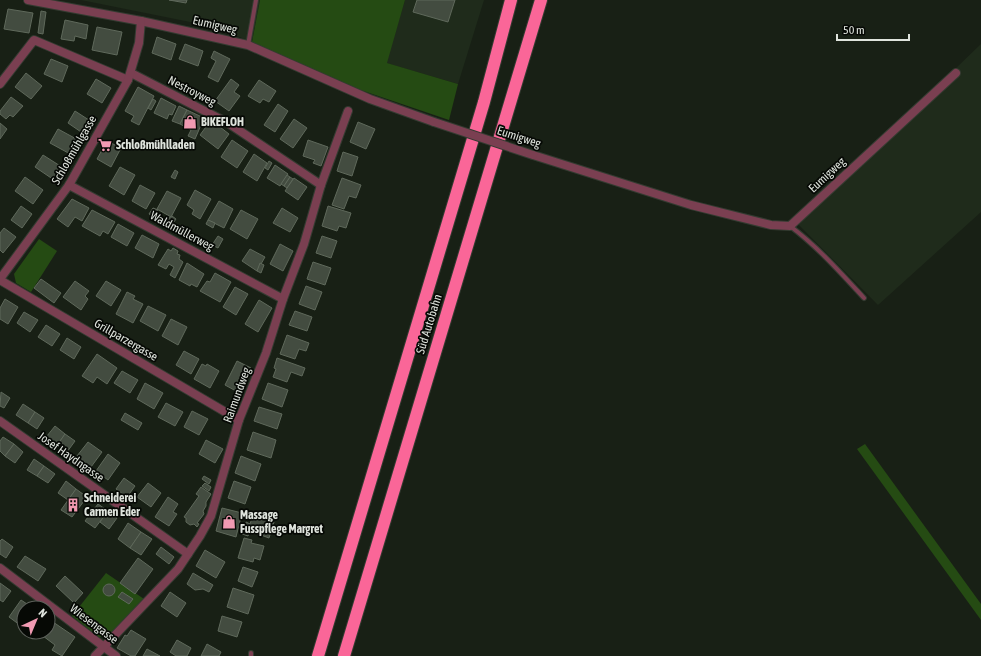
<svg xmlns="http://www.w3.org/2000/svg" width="981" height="656" viewBox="0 0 981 656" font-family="'Asap Condensed',sans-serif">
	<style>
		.built { fill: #1f2b1b }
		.green { fill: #254b13 }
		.building { fill: #434c40; stroke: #5f695b }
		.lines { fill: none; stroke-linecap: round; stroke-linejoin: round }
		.service-casing { stroke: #343b31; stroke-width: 6 }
		.minor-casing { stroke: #343b31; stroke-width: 10 }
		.motorway-casing { stroke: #343b31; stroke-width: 14 }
		.service { stroke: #7a3f51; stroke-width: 4 }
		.minor { stroke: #7a3f51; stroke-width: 8 }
		.motorway { stroke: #fa6698; stroke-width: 12 }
		.minor-bridge-casing { stroke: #343b31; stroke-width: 10; stroke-linecap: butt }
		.minor-bridge { stroke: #7a3f51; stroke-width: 8 }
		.labels { text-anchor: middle; stroke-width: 3.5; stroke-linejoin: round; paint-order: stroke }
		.street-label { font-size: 12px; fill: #dfe4dd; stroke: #060905 }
		.poi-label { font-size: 12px; font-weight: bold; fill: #dfe4dd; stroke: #060905; text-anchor: start }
	</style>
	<rect width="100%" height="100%" fill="#182015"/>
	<g class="built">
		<path d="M81 0H260L252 42 215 27Z"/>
		<path d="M405 0H484L458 84 386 63Z"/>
		<path d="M981 44V212L878 305 795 221 940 94 956 73 954 70Z"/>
	</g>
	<g class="green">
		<path d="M260 0H405L387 63 458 84 449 120 331 80 252 42Z"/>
		<path d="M39 239 57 251 31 292 16 283 14 274Z"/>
		<path d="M865 444 981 604V620L857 449Z"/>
		<path d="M106 573 144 599 109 636 99 637 72 616Z"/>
	</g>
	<g class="building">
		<path d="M169 0H187L186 3Z"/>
		<path d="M417 0H455L448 22 413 12Z"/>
		<path d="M8 9 33 13 29 33 4 29Z"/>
		<path d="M41 11 46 12 43 34 38 33Z"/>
		<path d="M65 20 88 25 86 39 75 36 74 41 61 39Z"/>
		<path d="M97 27 122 32 117 55 92 50Z"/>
		<path d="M157 37 176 44 171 60 152 53Z"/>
		<path d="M185 44 203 51 198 66 179 59Z"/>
		<path d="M214 51 230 59 218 82 208 77 216 61 211 58Z"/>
		<path d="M51 59 68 66 62 82 44 74Z"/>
		<path d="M26 73 42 86 31 99 15 87Z"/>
		<path d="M96 79 111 88 102 103 87 94Z"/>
		<path d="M231 79 239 85 234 92 240 96 229 111 215 101Z"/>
		<path d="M259 80 276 91 269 102 263 99 260 103 248 96Z"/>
		<path d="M138 87 154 96 139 125 131 121 134 116 125 111Z"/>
		<path d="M11 97 23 106 13 117 10 115 6 119 0 114V111Z"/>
		<path d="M161 98 176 106 172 115 169 114 167 119 154 113Z"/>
		<path d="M153 99 156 101 151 110 148 108Z"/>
		<path d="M278 104 288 111 275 132 264 125Z"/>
		<path d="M179 106 187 110 180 124 172 121Z"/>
		<path d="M187 110 204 118 195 139 188 136 191 130 180 124Z"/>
		<path d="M75 111 92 122 84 134 68 123Z"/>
		<path d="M294 119 307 128 293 148 280 139Z"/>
		<path d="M211 120 229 134 218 149 200 135Z"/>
		<path d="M358 122 375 129 366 149 350 142Z"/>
		<path d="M0 123 7 129 0 139Z"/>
		<path d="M58 129 80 141 72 155 50 143Z"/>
		<path d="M232 140 248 151 237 168 221 157Z"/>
		<path d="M308 140 328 147 321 166 313 163 315 160 303 156Z"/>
		<path d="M107 141 121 148 111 167 97 159Z"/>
		<path d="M343 152 358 157 352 176 337 171Z"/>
		<path d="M254 154 267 163 257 181 243 172Z"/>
		<path d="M43 155 65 169 57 182 35 167Z"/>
		<path d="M269 161 272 163 268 170 265 168Z"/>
		<path d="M275 165 288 174 280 186 267 178Z"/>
		<path d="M120 167 135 175 124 195 109 186Z"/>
		<path d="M175 170 178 172 175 179 171 177Z"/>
		<path d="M287 175 290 177 284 186 281 184Z"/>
		<path d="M25 177 43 190 33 204 15 191Z"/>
		<path d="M290 177 293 179 287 188 284 186Z"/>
		<path d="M294 178 307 187 298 200 285 191Z"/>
		<path d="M342 178 361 185 356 198 349 196 344 209 332 205Z"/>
		<path d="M140 185 155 193 146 209 132 201Z"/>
		<path d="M195 190 211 199 200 219 192 214 194 210 187 205Z"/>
		<path d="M167 191 181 198 171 217 157 209Z"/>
		<path d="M72 199 89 208 82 221 75 217 68 227 57 219Z"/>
		<path d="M219 201 233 209 224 228 208 220Z"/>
		<path d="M21 206 32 214 22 228 11 220Z"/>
		<path d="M328 206 351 213 346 228 339 226 337 231 322 226Z"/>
		<path d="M153 208 158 210 154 217 149 214Z"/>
		<path d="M282 208 298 218 290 232 273 223Z"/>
		<path d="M92 210 115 222 108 234 103 231 100 236 82 226Z"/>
		<path d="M241 210 258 219 247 239 230 229Z"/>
		<path d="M172 216 176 219 171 226 166 223 170 217Z"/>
		<path d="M208 220 215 223 213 228 206 224Z"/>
		<path d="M118 224 134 233 127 246 111 237Z"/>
		<path d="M4 228 16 237 3 253 0 250V233Z"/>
		<path d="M142 235 159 244 153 258 135 248Z"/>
		<path d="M218 236 223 239 218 248 212 245Z"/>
		<path d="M322 236 337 241 331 258 316 253Z"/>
		<path d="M280 244 293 251 283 271 270 264Z"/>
		<path d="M173 248 178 251 177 254 180 255 179 259 183 262 175 278 170 275 174 267 169 264 166 269 158 265 168 249 171 251Z"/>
		<path d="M250 249 265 257 257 271 242 261Z"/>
		<path d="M313 262 331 268 325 285 307 279Z"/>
		<path d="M187 263 204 274 197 287 191 284 190 286 179 280Z"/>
		<path d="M260 263 264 265 261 273 257 271Z"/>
		<path d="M215 273 231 282 220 302 200 291 207 281 210 282Z"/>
		<path d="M41 279 61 293 54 303 34 288Z"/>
		<path d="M75 281 89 291 85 296 88 299 81 310 63 297Z"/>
		<path d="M106 281 121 290 111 306 96 296Z"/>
		<path d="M306 286 322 292 315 310 299 304Z"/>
		<path d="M235 287 248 294 236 315 223 307Z"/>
		<path d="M127 292 135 296 133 299 143 304 133 323 116 314Z"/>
		<path d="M5 299 18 307 8 324 0 319V308Z"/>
		<path d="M259 300 272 308 258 332 245 324Z"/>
		<path d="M148 306 166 315 158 331 140 321Z"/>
		<path d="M295 311 312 317 307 331 289 325Z"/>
		<path d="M24 312 38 320 30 332 17 323Z"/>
		<path d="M171 319 187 327 178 345 162 336Z"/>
		<path d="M46 325 60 334 52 346 38 337Z"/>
		<path d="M287 335 309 343 306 351 299 349 295 359 280 354Z"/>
		<path d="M67 338 81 347 74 359 60 350Z"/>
		<path d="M184 351 199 359 191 374 176 365Z"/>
		<path d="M97 354 117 368 107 384 97 377 93 383 82 376Z"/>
		<path d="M277 358 305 368 302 376 291 372 287 382 273 377 276 369 274 368Z"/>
		<path d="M237 361 251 368 242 385 240 384 236 391 225 385Z"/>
		<path d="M202 364 206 366 207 364 219 371 210 388 194 379Z"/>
		<path d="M122 371 138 380 130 393 114 383Z"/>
		<path d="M145 383 163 393 154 409 137 399Z"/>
		<path d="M268 383 288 390 282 407 262 399Z"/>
		<path d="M1 392 10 398 4 408 0 406Z"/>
		<path d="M166 403 183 412 175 426 158 417Z"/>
		<path d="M23 404 35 412 28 423 16 415Z"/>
		<path d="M259 407 282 414 277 429 254 421Z"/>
		<path d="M192 411 208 419 199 435 184 427Z"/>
		<path d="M35 412 44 418 37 429 28 423Z"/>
		<path d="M125 413 142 423 138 430 121 420Z"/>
		<path d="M55 426 65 434 58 444 47 436Z"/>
		<path d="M253 432 276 440 271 458 247 450Z"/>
		<path d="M65 434 75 441 67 452 58 444Z"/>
		<path d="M3 437 14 444 5 456 0 451V441Z"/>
		<path d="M206 440 223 449 215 463 199 454Z"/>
		<path d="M88 442 102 452 91 467 77 456Z"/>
		<path d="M14 444 23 452 15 463 5 456Z"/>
		<path d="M108 454 120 463 108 480 96 471Z"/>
		<path d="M241 456 261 464 255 481 235 473Z"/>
		<path d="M34 459 44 466 37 476 27 470Z"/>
		<path d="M44 466 55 474 48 483 37 476Z"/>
		<path d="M204 476 211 480 209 484 202 479Z"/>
		<path d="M124 478 135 486 127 497 116 489Z"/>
		<path d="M66 481 76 489 68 500 58 493Z"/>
		<path d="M234 481 251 487 245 504 228 498Z"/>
		<path d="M148 483 161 493 151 507 137 497Z"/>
		<path d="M205 483 211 487 209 491 202 486Z"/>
		<path d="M201 487 211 494 206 502V506L203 511 204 514 197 523 199 524 197 527 194 524 190 525 186 522V518L184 517 199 496 196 494Z"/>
		<path d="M76 489 87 497 72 517 61 510Z"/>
		<path d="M168 497 178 504 173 512 177 514 169 526 155 517Z"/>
		<path d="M98 504 108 511 95 528 85 521Z"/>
		<path d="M222 508 242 513 236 537 216 531Z"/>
		<path d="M108 511 117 518 109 529 100 522Z"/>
		<path d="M253 515 274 522 269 538 250 531 248 536 242 534 246 522 250 524Z"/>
		<path d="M128 523 141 532 130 548 118 539Z"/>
		<path d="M141 532 152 539 141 555 130 548Z"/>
		<path d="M244 538 252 540 251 543 264 546 260 560 254 558 253 562 238 558Z"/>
		<path d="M2 539 13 547 6 558 0 554V541Z"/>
		<path d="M161 547 174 557 169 564 156 554Z"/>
		<path d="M205 550 225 562 216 578 196 566Z"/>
		<path d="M25 556 46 569 38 581 17 567Z"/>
		<path d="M138 558 153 569 135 594 120 583Z"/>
		<path d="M243 567 258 572 252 587 238 581Z"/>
		<path d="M193 573 213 585 209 592 203 589 195 590 187 584Z"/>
		<path d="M65 576 83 593 74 603 56 586Z"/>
		<path d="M0 583 11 591 3 602 0 600Z"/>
		<circle cx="109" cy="590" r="6"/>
		<path d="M233 588 254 595 248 614 227 607Z"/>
		<path d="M122 592 133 599 129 604 118 597Z"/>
		<path d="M170 592 186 603 177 617 161 606Z"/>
		<path d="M21 600 33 608H24V628L9 617Z"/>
		<path d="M222 616 242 622 237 637 218 631Z"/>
		<path d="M53 622 75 637 62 656 52 650 55 645 43 636 46 632H48V629Z"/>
		<path d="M131 630 146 639 135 656H131L117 648 125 635 127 636Z"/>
		<path d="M177 640 191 648 187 656H176L170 652Z"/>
		<path d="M207 644 221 652 219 656H201Z"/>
		<path d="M147 649 160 656H143Z"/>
	</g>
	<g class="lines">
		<g class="service-casing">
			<g id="service">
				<path d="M248 45 256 0"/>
				<path d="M790 226C818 247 841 273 864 298"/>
				<path d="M251 656V653"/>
			</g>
		</g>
		<g class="minor-casing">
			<g id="minor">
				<path d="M28 0 141 21 248 45 370 99 434 122"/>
				<path d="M131 73 228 123 321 185"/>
				<path d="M0 84 34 40 128 80"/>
				<path d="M533 155 691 205 771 225 790 226 956 73"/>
				<path d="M69 185 283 299"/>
				<path d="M0 279 69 185 128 80 139 43 141 21"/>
				<path d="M0 280 239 420"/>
				<path d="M0 421 188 554"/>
				<path d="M0 568 116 656"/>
				<path d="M95 656 178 569 200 536 211 516 239 420 266 353 283 299 304 244 321 185 348 111"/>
			</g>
		</g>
		<g class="motorway-casing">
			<g id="motorway">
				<path d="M318 656 484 102 511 0"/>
				<path d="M344 656 541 0"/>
			</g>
		</g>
		<use href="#service" class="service"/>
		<use href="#minor" class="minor"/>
		<use href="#motorway" class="motorway"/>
		<g class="minor-bridge-casing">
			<path id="minor-bridge" d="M434 122 533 155"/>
		</g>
		<use href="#minor-bridge" class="minor-bridge"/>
	</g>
	<defs>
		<g id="shop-bare" transform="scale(1.08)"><path d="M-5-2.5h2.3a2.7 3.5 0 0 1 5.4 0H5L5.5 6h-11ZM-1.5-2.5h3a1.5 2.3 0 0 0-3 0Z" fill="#f19ab2" stroke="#060905" stroke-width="2.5" paint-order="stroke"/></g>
		<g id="supermarket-bare" transform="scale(1.08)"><path d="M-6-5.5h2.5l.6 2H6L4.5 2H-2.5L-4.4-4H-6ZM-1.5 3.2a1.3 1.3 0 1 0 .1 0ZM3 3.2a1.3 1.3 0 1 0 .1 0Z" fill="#f19ab2" stroke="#060905" stroke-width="2.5" paint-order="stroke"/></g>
		<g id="building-bare" transform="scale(1.08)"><path d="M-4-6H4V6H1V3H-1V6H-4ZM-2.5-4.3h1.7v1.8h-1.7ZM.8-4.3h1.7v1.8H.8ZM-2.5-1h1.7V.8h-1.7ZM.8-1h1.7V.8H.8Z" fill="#f19ab2" stroke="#060905" stroke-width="2.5" paint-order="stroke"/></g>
	</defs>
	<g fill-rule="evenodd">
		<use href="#shop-bare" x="190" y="122"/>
		<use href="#supermarket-bare" x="105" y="145"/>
		<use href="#building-bare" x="73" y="505"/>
		<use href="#shop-bare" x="229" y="522"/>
	</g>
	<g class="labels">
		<g class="street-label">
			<text transform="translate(215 25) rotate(13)" y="4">Eumigweg</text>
			<text transform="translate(192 91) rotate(27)" y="4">Nestroyweg</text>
			<text transform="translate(519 137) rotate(18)" y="4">Eumigweg</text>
			<text transform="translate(74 150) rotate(-60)" y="4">Schloßmühlgasse</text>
			<text transform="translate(827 175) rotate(-43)" y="4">Eumigweg</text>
			<text transform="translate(182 231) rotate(28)" y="4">Waldmüllerweg</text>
			<text transform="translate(429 324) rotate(-73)" y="4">Süd Autobahn</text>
			<text transform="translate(126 340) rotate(30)" y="4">Grillparzergasse</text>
			<text transform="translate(237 395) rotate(-70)" y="4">Raimundweg</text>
			<text transform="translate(71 457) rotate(35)" y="4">Josef Haydngasse</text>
			<text transform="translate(94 624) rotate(37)" y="4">Wiesengasse</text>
		</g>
		<g class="poi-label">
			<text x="201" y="126">BIKEFLOH</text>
			<text x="116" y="149">Schloßmühlladen</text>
			<text x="84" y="502">Schneiderei<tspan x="84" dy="14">Carmen Eder</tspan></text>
			<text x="240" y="519">Massage<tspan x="240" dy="14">Fusspflege Margret</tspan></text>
		</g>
	</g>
	<g transform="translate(36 620) rotate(44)"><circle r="19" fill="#060905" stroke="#5d615b"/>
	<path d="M0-3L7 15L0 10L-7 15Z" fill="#f19ab2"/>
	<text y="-6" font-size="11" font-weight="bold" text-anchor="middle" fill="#dfe4dd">N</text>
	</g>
	<path d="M837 34v6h72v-6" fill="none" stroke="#dfe4dd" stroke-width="2"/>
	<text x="843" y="34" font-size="12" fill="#dfe4dd" stroke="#060905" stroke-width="3" paint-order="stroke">50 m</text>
</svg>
